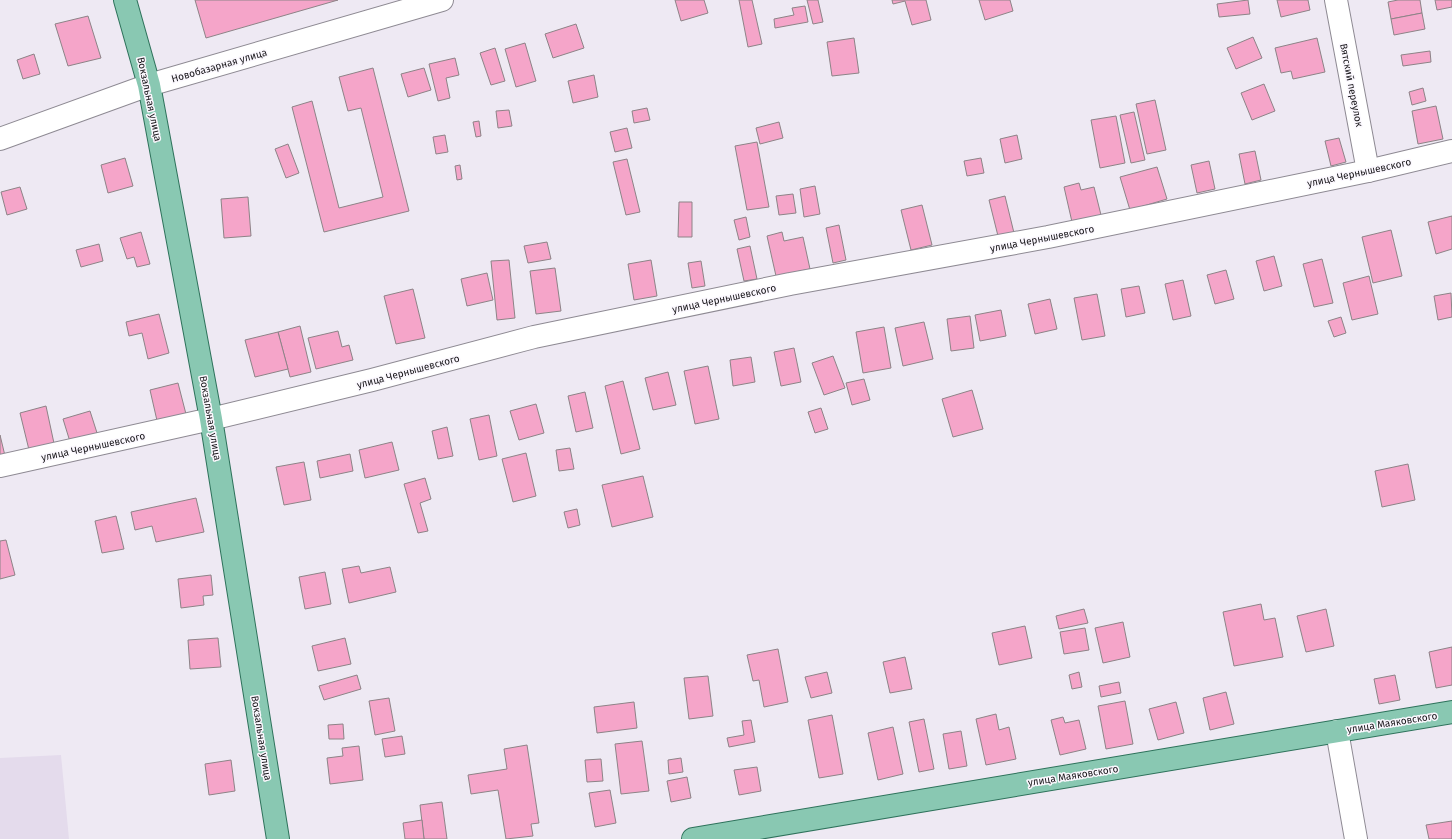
<svg xmlns="http://www.w3.org/2000/svg" width="1452" height="839" viewBox="0 0 1452 839" font-family="'Fira Sans',sans-serif">
	<style>
		.built { fill: #e4dbec }
		.building { fill: #f5a5c9; stroke: #8d8387 }
		.lines { fill: none; stroke-linecap: round; stroke-linejoin: round }
		.minor-casing { stroke: #8e8a93; stroke-width: 24 }
		.major-casing { stroke: #2e725b; stroke-width: 24 }
		.minor { stroke: #fff; stroke-width: 22 }
		.major { stroke: #89c8b2; stroke-width: 22 }
		.labels { text-anchor: middle; stroke-width: 3; stroke-linejoin: round; paint-order: stroke }
		.street-label { font-size: 10px; fill: #171519; stroke: #fbf8fe }
	</style>
	<rect width="100%" height="100%" fill="#eee9f3"/>
	<path class="built" d="M61 755 69 839H0V758Z"/>
	<g class="building">
		<path d="M195 0H338L206 38Z"/>
		<path d="M675 0H704L708 13 681 21Z"/>
		<path d="M739 0H752L762 44 748 47Z"/>
		<path d="M807 0H818L823 22 813 24Z"/>
		<path d="M892 0H926L931 20 912 25 905 1 893 4Z"/>
		<path d="M979 0H1010L1013 11 985 20Z"/>
		<path d="M1248 0 1250 14 1219 17 1217 4Z"/>
		<path d="M1277 0H1308L1310 10 1281 17Z"/>
		<path d="M1398 0H1420L1422 13 1391 19 1388 2Z"/>
		<path d="M1435 0H1452V7L1437 10Z"/>
		<path d="M805 6 808 22 775 28 774 19 794 15 792 8Z"/>
		<path d="M1422 13 1425 29 1394 35 1391 19Z"/>
		<path d="M88 16 101 58 68 66 55 24Z"/>
		<path d="M576 24 584 48 553 58 545 34Z"/>
		<path d="M1253 37 1262 58 1236 69 1227 48Z"/>
		<path d="M854 38 859 73 832 76 827 42Z"/>
		<path d="M1317 38 1325 72 1293 79 1291 71 1281 73 1275 48Z"/>
		<path d="M525 43 536 81 516 87 505 49Z"/>
		<path d="M495 48 505 81 491 85 480 53Z"/>
		<path d="M1430 51 1431 62 1403 66 1401 55Z"/>
		<path d="M34 54 40 74 23 79 17 60Z"/>
		<path d="M455 58 459 75 446 78 450 98 438 101 429 64Z"/>
		<path d="M373 68 409 211 324 232 292 107 312 101 339 208 383 197 361 108 348 111 339 77Z"/>
		<path d="M424 68 431 90 408 97 401 74Z"/>
		<path d="M594 75 598 97 573 103 568 81Z"/>
		<path d="M1264 84 1275 111 1252 120 1241 93Z"/>
		<path d="M1423 88 1426 101 1412 105 1409 92Z"/>
		<path d="M1155 100 1166 150 1147 154 1136 104Z"/>
		<path d="M1436 106 1443 139 1418 144 1412 111Z"/>
		<path d="M647 108 650 120 634 123 632 111Z"/>
		<path d="M509 110 512 126 498 128 496 111Z"/>
		<path d="M1134 112 1145 160 1131 163 1120 115Z"/>
		<path d="M1116 116 1125 163 1100 168 1091 120Z"/>
		<path d="M479 121 481 136 476 137 473 122Z"/>
		<path d="M779 122 783 138 760 144 756 128Z"/>
		<path d="M627 128 632 148 615 152 610 132Z"/>
		<path d="M445 135 448 152 436 154 433 137Z"/>
		<path d="M1017 135 1022 159 1005 163 1000 139Z"/>
		<path d="M1339 138 1346 162 1331 166 1325 141Z"/>
		<path d="M757 142 769 207 747 210 735 146Z"/>
		<path d="M288 144 299 173 286 178 275 149Z"/>
		<path d="M1255 151 1261 180 1245 184 1239 154Z"/>
		<path d="M125 158 133 186 108 193 101 165Z"/>
		<path d="M981 158 984 173 967 176 964 161Z"/>
		<path d="M627 159 640 212 626 215 613 162Z"/>
		<path d="M1209 161 1215 189 1197 193 1191 165Z"/>
		<path d="M460 165 462 179 457 180 455 166Z"/>
		<path d="M1157 167 1167 199 1130 210 1120 177Z"/>
		<path d="M1079 183 1081 190 1094 187 1101 215 1072 222 1064 187Z"/>
		<path d="M815 186 820 214 804 217 800 189Z"/>
		<path d="M20 187 27 209 7 215 1 192Z"/>
		<path d="M793 194 796 213 779 215 776 196Z"/>
		<path d="M1005 196 1014 233 998 236 989 200Z"/>
		<path d="M248 197 251 236 224 238 221 199Z"/>
		<path d="M679 202H692V237H678Z"/>
		<path d="M922 205 932 245 911 250 901 210Z"/>
		<path d="M1452 216V249L1436 254 1428 222Z"/>
		<path d="M746 217 750 237 739 240 734 220Z"/>
		<path d="M839 225 846 260 833 263 826 228Z"/>
		<path d="M1391 230 1402 276 1373 283 1362 237Z"/>
		<path d="M141 232 150 264 137 267 134 257 127 259 120 238Z"/>
		<path d="M782 232 784 241 803 237 810 269 776 276 767 236Z"/>
		<path d="M547 242 551 259 528 263 524 246Z"/>
		<path d="M99 244 103 261 81 267 76 250Z"/>
		<path d="M750 246 757 279 744 281 737 249Z"/>
		<path d="M1274 256 1282 286 1264 291 1256 261Z"/>
		<path d="M1322 259 1333 303 1314 307 1303 264Z"/>
		<path d="M509 260 515 318 497 320 491 261Z"/>
		<path d="M651 260 657 296 634 300 628 264Z"/>
		<path d="M701 261 705 286 692 288 688 263Z"/>
		<path d="M555 268 561 311 536 314 530 271Z"/>
		<path d="M1226 270 1234 299 1215 304 1207 275Z"/>
		<path d="M487 273 493 300 467 306 461 279Z"/>
		<path d="M1369 276 1378 314 1352 320 1343 283Z"/>
		<path d="M1183 280 1191 316 1173 320 1165 284Z"/>
		<path d="M1139 286 1145 313 1126 317 1121 289Z"/>
		<path d="M413 289 425 338 396 344 384 296Z"/>
		<path d="M1451 293 1452 317 1438 320 1434 296Z"/>
		<path d="M1097 294 1105 336 1082 340 1074 298Z"/>
		<path d="M1050 299 1057 329 1035 334 1028 304Z"/>
		<path d="M1001 310 1006 336 980 341 975 315Z"/>
		<path d="M159 314 169 353 148 359 142 333 129 336 126 322Z"/>
		<path d="M970 316 974 348 951 351 947 319Z"/>
		<path d="M1341 317 1346 333 1334 337 1328 321Z"/>
		<path d="M924 322 933 359 903 366 895 328Z"/>
		<path d="M300 326 311 372 290 377 278 332Z"/>
		<path d="M884 327 891 368 863 373 856 332Z"/>
		<path d="M338 331 342 347 349 345 353 360 316 369 308 338Z"/>
		<path d="M278 332 288 369 255 377 245 340Z"/>
		<path d="M794 348 801 382 781 386 774 352Z"/>
		<path d="M833 356 845 388 824 395 812 363Z"/>
		<path d="M751 357 755 382 733 386 730 360Z"/>
		<path d="M708 366 719 419 695 424 684 371Z"/>
		<path d="M668 372 676 405 653 410 645 378Z"/>
		<path d="M864 379 870 400 852 405 846 383Z"/>
		<path d="M623 381 640 449 621 454 605 386Z"/>
		<path d="M178 383 187 418 158 425 150 390Z"/>
		<path d="M972 390 983 429 953 437 942 399Z"/>
		<path d="M585 392 593 428 576 432 568 396Z"/>
		<path d="M536 404 544 433 519 440 510 411Z"/>
		<path d="M46 406 55 448 30 454 20 413Z"/>
		<path d="M821 408 828 429 815 433 808 412Z"/>
		<path d="M90 411 98 436 71 445 63 419Z"/>
		<path d="M489 415 497 456 479 460 470 419Z"/>
		<path d="M447 427 453 456 438 459 432 431Z"/>
		<path d="M0 435 6 460 0 461Z"/>
		<path d="M392 442 399 470 365 478 359 450Z"/>
		<path d="M570 448 574 469 559 471 556 450Z"/>
		<path d="M526 453 536 496 513 502 502 459Z"/>
		<path d="M350 454 353 471 320 478 317 461Z"/>
		<path d="M304 462 311 500 284 505 276 467Z"/>
		<path d="M1408 464 1415 500 1382 507 1375 471Z"/>
		<path d="M643 476 653 517 612 527 602 485Z"/>
		<path d="M425 478 431 499 420 503 428 531 418 533 404 484Z"/>
		<path d="M196 498 204 532 156 542 152 526 135 530 131 512Z"/>
		<path d="M577 509 580 525 568 528 564 512Z"/>
		<path d="M116 516 124 549 102 553 95 521Z"/>
		<path d="M6 540 15 575 0 579V541Z"/>
		<path d="M359 566 361 573 390 567 396 592 349 603 342 569Z"/>
		<path d="M325 572 331 604 305 609 299 577Z"/>
		<path d="M211 575 213 595 203 596 204 605 181 608 178 579Z"/>
		<path d="M1261 604 1264 620 1275 618 1283 657 1234 666 1223 612Z"/>
		<path d="M1084 609 1088 623 1059 629 1056 616Z"/>
		<path d="M1326 609 1334 646 1306 652 1297 616Z"/>
		<path d="M1123 622 1130 657 1103 663 1095 628Z"/>
		<path d="M1025 626 1032 658 999 665 992 633Z"/>
		<path d="M1085 628 1089 650 1064 654 1060 632Z"/>
		<path d="M218 638 221 667 190 669 188 640Z"/>
		<path d="M345 638 351 664 318 671 312 646Z"/>
		<path d="M1452 647V685L1436 688 1429 652Z"/>
		<path d="M778 649 788 702 764 707 759 680 753 681 747 655Z"/>
		<path d="M905 657 912 689 890 693 883 662Z"/>
		<path d="M827 672 832 693 811 698 805 677Z"/>
		<path d="M1079 672 1082 687 1072 689 1069 675Z"/>
		<path d="M357 675 361 689 324 700 319 686Z"/>
		<path d="M1395 675 1400 700 1379 704 1374 679Z"/>
		<path d="M708 676 713 716 689 719 684 678Z"/>
		<path d="M1119 682 1121 693 1101 697 1099 686Z"/>
		<path d="M1226 692 1234 724 1210 730 1203 698Z"/>
		<path d="M389 698 395 731 375 735 369 701Z"/>
		<path d="M1125 701 1133 744 1106 749 1098 706Z"/>
		<path d="M634 702 637 728 597 733 594 707Z"/>
		<path d="M1176 702 1184 733 1158 740 1149 709Z"/>
		<path d="M996 714 999 730 1009 727 1016 759 986 765 976 719Z"/>
		<path d="M832 715 843 774 819 778 808 720Z"/>
		<path d="M1063 717 1065 723 1079 720 1086 749 1060 755 1051 720Z"/>
		<path d="M924 719 934 769 919 772 909 722Z"/>
		<path d="M751 720 755 742 729 747 727 738 744 735 742 721Z"/>
		<path d="M343 724 344 739H329L328 725Z"/>
		<path d="M893 727 903 774 878 780 868 733Z"/>
		<path d="M961 731 967 766 949 769 943 734Z"/>
		<path d="M402 736 405 754 385 757 382 739Z"/>
		<path d="M642 741 649 791 621 794 615 744Z"/>
		<path d="M527 745 539 823 531 824 533 836 506 839 498 790 471 794 468 775 507 769 504 749Z"/>
		<path d="M359 746 363 780 330 784 327 758 343 756 342 748Z"/>
		<path d="M681 758 683 772 669 774 668 760Z"/>
		<path d="M601 759 603 781 587 782 585 760Z"/>
		<path d="M231 760 235 791 209 795 205 764Z"/>
		<path d="M757 767 761 791 739 795 734 770Z"/>
		<path d="M687 777 691 798 671 802 667 781Z"/>
		<path d="M610 790 616 823 595 827 589 793Z"/>
		<path d="M442 802 447 839H424L420 805Z"/>
		<path d="M422 820 424 839H405L403 823Z"/>
		<path d="M1452 821V839H1429L1426 825Z"/>
	</g>
	<g class="lines">
		<g class="minor-casing">
			<g id="minor">
				<path d="M1336 0 1368 171"/>
				<path d="M0 139 149 85 442 0"/>
				<path d="M0 466 211 419 372 380 534 337 790 284 1048 237 1368 171 1452 151"/>
				<path d="M1337 731 1356 839"/>
			</g>
		</g>
		<g class="major-casing">
			<g id="major">
				<path d="M125 0 149 85 211 419 278 839"/>
				<path d="M693 839 1452 712"/>
			</g>
		</g>
		<use href="#minor" class="minor"/>
		<use href="#major" class="major"/>
	</g>
	<g class="labels">
		<g class="street-label">
			<text transform="translate(219 65) rotate(-16)" y="4">Новобазарная улица</text>
			<text transform="translate(1352 85) rotate(79)" y="4">Вятский переулок</text>
			<text transform="translate(150 99) rotate(78)" y="4">Вокзальная улица</text>
			<text transform="translate(1359 172) rotate(-12)" y="4">улица Чернышевского</text>
			<text transform="translate(1042 238) rotate(-11)" y="4">улица Чернышевского</text>
			<text transform="translate(724 298) rotate(-12)" y="4">улица Чернышевского</text>
			<text transform="translate(408 371) rotate(-15)" y="4">улица Чернышевского</text>
			<text transform="translate(211 418) rotate(80)" y="4">Вокзальная улица</text>
			<text transform="translate(93 446) rotate(-12)" y="4">улица Чернышевского</text>
			<text transform="translate(1392 722) rotate(-9)" y="4">улица Маяковского</text>
			<text transform="translate(262 738) rotate(81)" y="4">Вокзальная улица</text>
			<text transform="translate(1073 775) rotate(-9)" y="4">улица Маяковского</text>
		</g>
	</g>
</svg>
